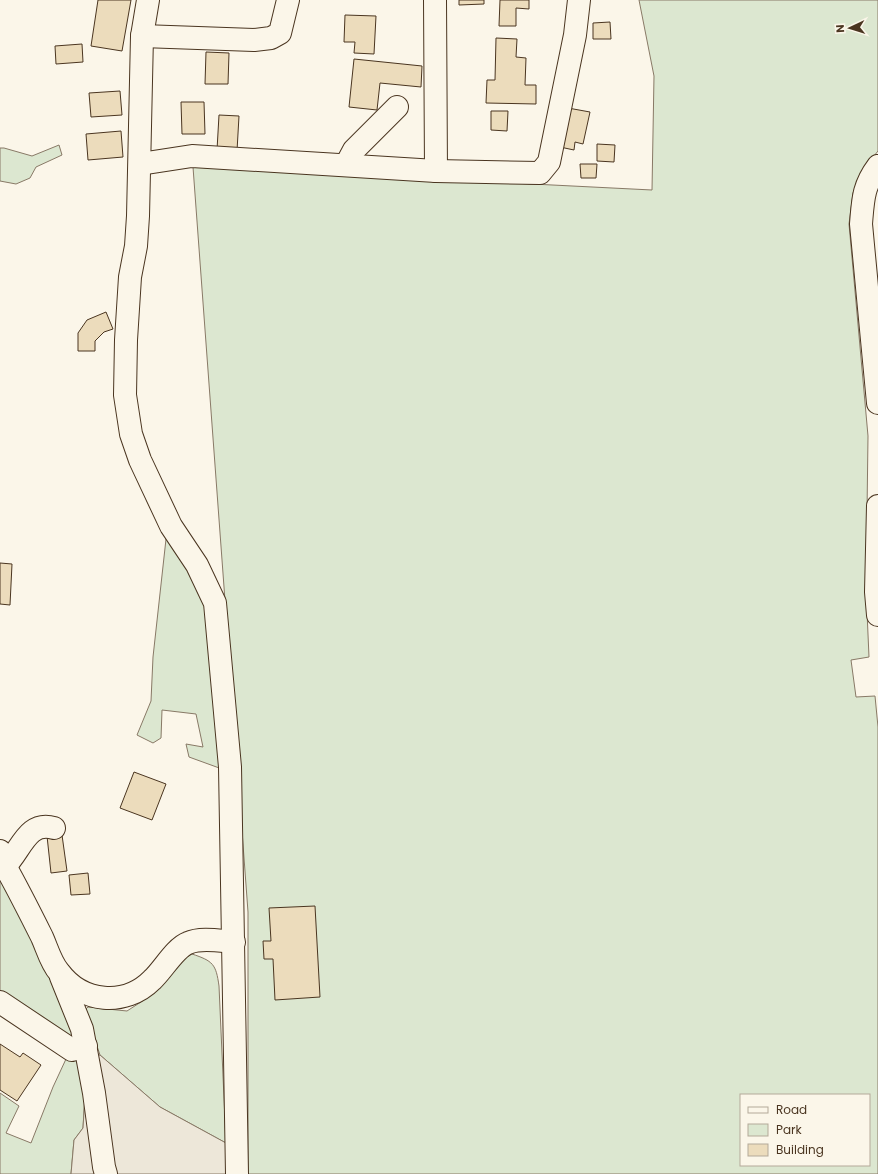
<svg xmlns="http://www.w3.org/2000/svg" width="878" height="1174" viewBox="0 0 878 1174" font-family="Poppins,sans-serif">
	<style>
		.green { fill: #dce7d0; stroke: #887966; fill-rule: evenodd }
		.parking { fill: #ede7d9; stroke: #887966 }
		.building { fill: #ecdcbc; stroke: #4a3520 }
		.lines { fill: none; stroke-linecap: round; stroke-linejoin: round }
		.minor-casing { stroke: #4a3520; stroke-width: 24 }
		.minor { stroke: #fbf6e9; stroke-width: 22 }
	</style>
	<rect width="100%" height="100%" fill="#fbf6e9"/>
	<g class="green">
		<path d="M639 0H878V151L861 172 853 193 849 224 868 436 866 589 869 657 851 660 856 697 875 696 878 727V1174H248V912L193 167 652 190 654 76ZM741 1095H869V1165H741Z"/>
		<path d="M59 145 62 155 36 167 30 178 16 184 0 181V148H4L32 156Z"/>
		<path d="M167 530 206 604 222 769 189 757 186 744 203 747 196 714 162 710 161 738 153 743 137 735 151 701 153 657Z"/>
		<path d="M0 874 76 1033 72 1037H66L0 994Z"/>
		<path d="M192 954C213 961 216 964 219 986L226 1143 160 1107 100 1055 85 1010 88 1007 127 1011 144 1000 178 962Z"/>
		<path d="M66 1059H80L85 1095 83 1128 74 1140 71 1174H0V1093L19 1106 6 1133 31 1143 53 1087Z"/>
	</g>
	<path class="parking" d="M100 1055 160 1107 226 1143V1174H71L74 1140 83 1128 85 1095 80 1059Z"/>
	<g class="building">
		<path d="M98 0H131L122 51 91 46Z"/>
		<path d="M459 0H484V4L459 5Z"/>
		<path d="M500 0H529V9L516 8V26H499Z"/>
		<path d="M345 15 376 16 374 54 354 53 355 42H344Z"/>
		<path d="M610 22 611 39H593V23Z"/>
		<path d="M496 38 517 39 516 57 526 58 525 85H536V104L486 103 487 80H495Z"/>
		<path d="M82 44 83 62 56 64 55 46Z"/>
		<path d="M206 52 229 53 228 84H205Z"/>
		<path d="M354 59 422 66 421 87 380 83 377 110 349 107Z"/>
		<path d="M120 91 122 115 91 117 89 93Z"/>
		<path d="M181 102H204L205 134H182Z"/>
		<path d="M568 108 590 112 583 144 575 142 574 150 560 147Z"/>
		<path d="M491 111H508L507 131 491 130Z"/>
		<path d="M219 115 239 116 237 151 217 150Z"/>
		<path d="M121 131 123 157 88 160 86 134Z"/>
		<path d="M597 144 615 145 614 162 597 161Z"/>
		<path d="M580 164H597L596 178H581Z"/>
		<path d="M106 312 113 329 104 332 95 341V351H78V333L87 320Z"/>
		<path d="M0 563 12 564 10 605 0 604Z"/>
		<path d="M134 772 166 784 152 820 120 808Z"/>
		<path d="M62 835 67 871 51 873 47 836Z"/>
		<path d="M88 873 90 894 71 895 69 875Z"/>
		<path d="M315 906 320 997 275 1000 273 959H264L263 941H271L269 908Z"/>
		<path d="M0 1044 20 1057 23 1053 41 1065 17 1101 0 1090Z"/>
	</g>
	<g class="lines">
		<g class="minor-casing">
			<g id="minor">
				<path d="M148 0 142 36 138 216 136 246 130 277 126 340 125 395 131 434 140 460 171 526 197 565 215 603 230 767 237 1174"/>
				<path d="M435 0 436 171"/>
				<path d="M142 36 254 40 271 38 280 33 288 0"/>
				<path d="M140 164 192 156 436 171 540 173 549 162 575 35 579 0"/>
				<path d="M346 165 354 150 397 107"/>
				<path d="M878 166C863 186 863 200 861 224L878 403"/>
				<path d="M878 506 876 592 878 615"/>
				<path d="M0 851 5 866C18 889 30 913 42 937 47 948 51 963 59 972 82 1003 125 1007 152 980 163 970 175 948 188 943 201 937 220 941 234 942"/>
				<path d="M0 864 5 866C21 851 27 820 54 828"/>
				<path d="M61 977 82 1029 94 1093 104 1167 106 1174"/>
				<path d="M0 1002 72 1050 86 1046"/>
			</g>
		</g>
		<use href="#minor" class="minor"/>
	</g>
	<rect x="740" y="1094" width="130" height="72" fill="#fbf6e9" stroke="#b4a999"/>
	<rect x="748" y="1107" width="20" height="6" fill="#fbf6e9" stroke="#b4a999"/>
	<text x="776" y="1114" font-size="12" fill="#4a3520">Road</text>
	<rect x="748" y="1124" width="20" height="12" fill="#dce7d0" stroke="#b4a999"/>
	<text x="776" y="1134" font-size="12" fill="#4a3520">Park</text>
	<rect x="748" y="1144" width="20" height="12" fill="#ecdcbc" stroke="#b4a999"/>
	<text x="776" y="1154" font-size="12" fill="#4a3520">Building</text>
	<g transform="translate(850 28) rotate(266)" stroke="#fbf6e9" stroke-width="3" paint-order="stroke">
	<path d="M0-3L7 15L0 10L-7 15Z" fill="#4a3520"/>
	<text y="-6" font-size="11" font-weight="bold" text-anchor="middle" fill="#4a3520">N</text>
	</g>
</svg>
